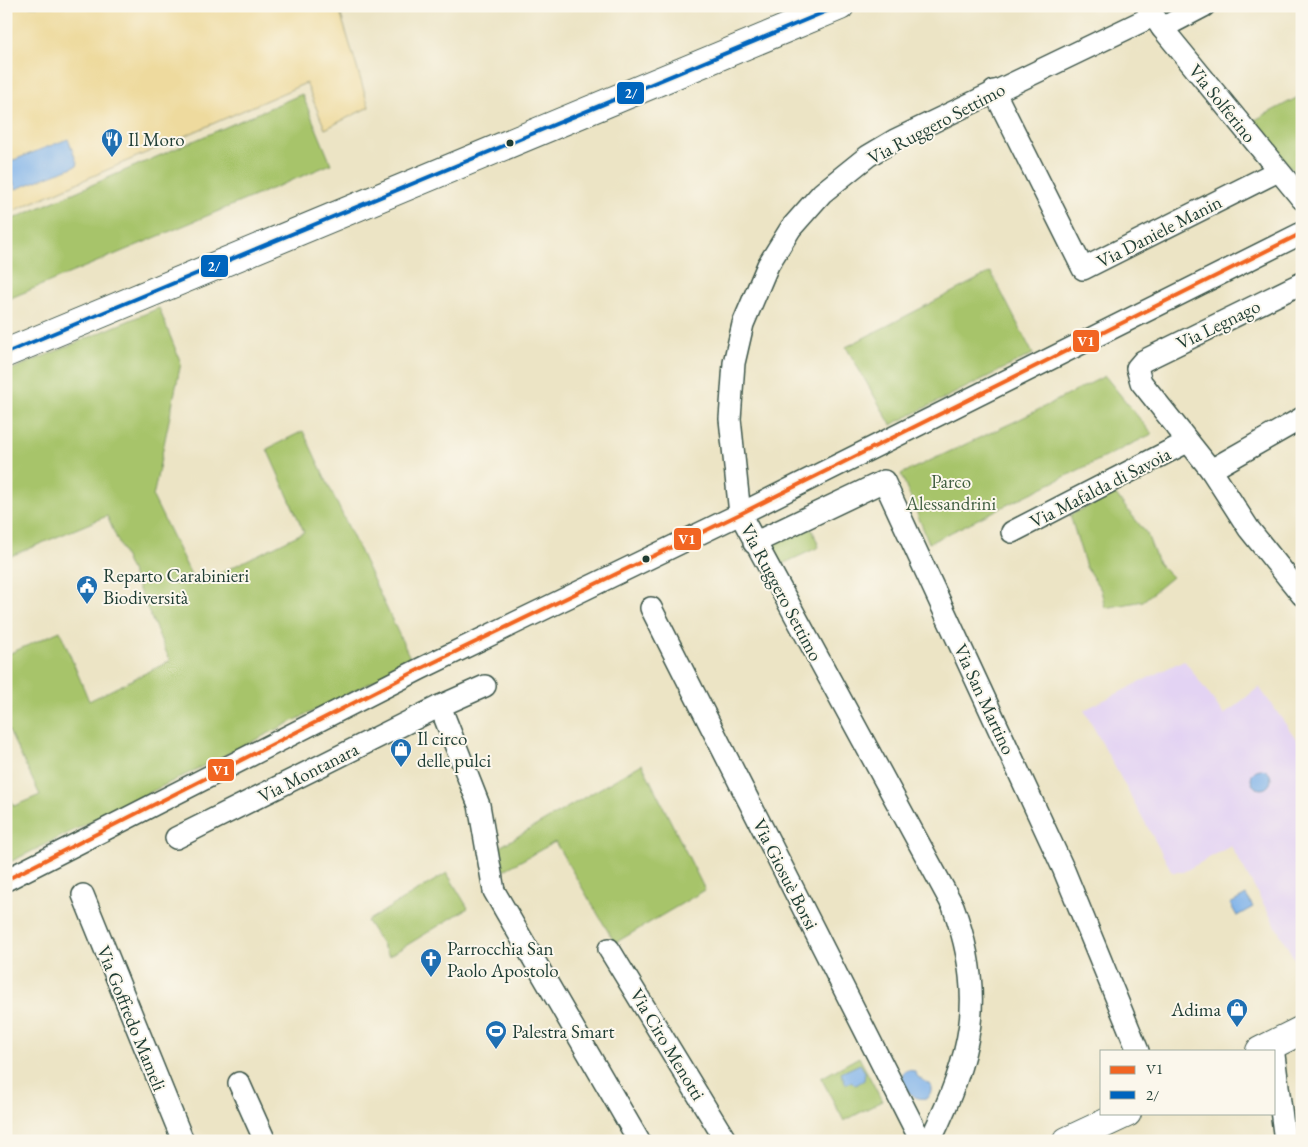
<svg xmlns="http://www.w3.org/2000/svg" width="1308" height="1147" viewBox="0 0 1308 1147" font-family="'EB Garamond',serif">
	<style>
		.built { fill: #e3d3f3 }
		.green { fill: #a7c46b; stroke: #638050 }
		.sand { fill: #eeda9e; stroke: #868c69 }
		.water { fill: #7bb0e9; stroke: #4d768e }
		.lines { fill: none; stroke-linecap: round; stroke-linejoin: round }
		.minor-casing { stroke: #3e564a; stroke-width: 24 }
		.tertiary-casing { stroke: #3e564a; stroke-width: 30 }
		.secondary-casing { stroke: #3e564a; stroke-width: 30 }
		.minor { stroke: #fff; stroke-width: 21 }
		.tertiary { stroke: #fff; stroke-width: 28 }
		.secondary { stroke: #fff; stroke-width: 28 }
		.bus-1-casing { stroke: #fbf7ec; stroke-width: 8 }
		.bus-2-casing { stroke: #fbf7ec; stroke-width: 8 }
		.bus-1 { stroke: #f26522; stroke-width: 4 }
		.bus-2 { stroke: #0065bd; stroke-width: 4 }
		.bus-dot { fill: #1f3d34; stroke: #fbf7ec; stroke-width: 2 }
		.labels { text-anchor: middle; stroke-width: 4; stroke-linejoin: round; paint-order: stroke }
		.street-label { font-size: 19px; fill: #1f3d34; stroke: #fbf7ec }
		.poi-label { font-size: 19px; fill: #1f3d34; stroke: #fbf7ec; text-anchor: start }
		.park-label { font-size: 19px; fill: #415f42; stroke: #fbf7ec }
		.line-badge { stroke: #fbf7ec; stroke-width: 2 }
		.badge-label { font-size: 14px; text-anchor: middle; font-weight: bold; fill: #fff }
	</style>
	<rect width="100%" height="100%" fill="#fbf7ec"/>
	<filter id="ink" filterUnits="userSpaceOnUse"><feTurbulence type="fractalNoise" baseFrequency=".02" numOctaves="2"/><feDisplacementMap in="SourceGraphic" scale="10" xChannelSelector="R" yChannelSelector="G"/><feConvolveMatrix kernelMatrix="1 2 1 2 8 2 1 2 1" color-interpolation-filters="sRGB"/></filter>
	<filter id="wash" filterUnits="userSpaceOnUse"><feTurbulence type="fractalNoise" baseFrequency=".0096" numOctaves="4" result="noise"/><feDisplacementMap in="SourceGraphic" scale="20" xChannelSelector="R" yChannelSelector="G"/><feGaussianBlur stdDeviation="1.12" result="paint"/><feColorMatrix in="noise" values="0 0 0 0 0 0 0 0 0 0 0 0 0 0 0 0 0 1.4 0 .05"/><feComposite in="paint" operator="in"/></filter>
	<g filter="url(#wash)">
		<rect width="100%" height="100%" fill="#ece4c5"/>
		<path class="built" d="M1184 660 1224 715 1259 687 1302 747V973L1231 846 1183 872H1172L1084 710Z"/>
		<g class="green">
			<path d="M302 94 331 164 6 300V222Z"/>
			<path d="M1302 95V182L1253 121Z"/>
			<path d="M991 272 1033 354 891 425 846 347Z"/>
			<path d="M159 308 181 363 153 497 196 585 304 532 267 449 303 431 412 662 6 864V788L14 806 40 795 6 725V655L60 631 89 701 170 661 107 516 6 558V372Z"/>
			<path d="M1105 376 1152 434 929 543 901 474 1016 421Z"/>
			<path d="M1115 494 1147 534 1158 563 1172 577 1143 601 1105 608 1101 590 1086 567 1070 515Z"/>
			<path d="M804 526 813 531 819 547 778 566 769 549 770 544Z"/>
			<path d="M642 764 705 890 615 943 555 842 497 874 496 849Z"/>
			<path d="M447 873 468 908 389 956 367 921Z"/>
			<path d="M859 1057 882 1101 844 1121 821 1078Z"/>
		</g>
		<path class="sand" d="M6 6H354L340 12 369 107 325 129 306 83 6 214Z"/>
		<g class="water">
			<path d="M68 139 78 165 16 189 6 163Z"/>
			<circle cx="1261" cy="779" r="10"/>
			<path d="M1246 895 1253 907 1237 916 1230 904Z"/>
			<path d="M860 1064 865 1072 864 1080 856 1085 851 1082 846 1084 841 1073Z"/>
			<path d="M908 1070 914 1071 918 1077 931 1085V1092L927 1098C912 1101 906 1089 900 1078L904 1072Z"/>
		</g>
	</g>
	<g filter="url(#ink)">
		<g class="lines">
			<g class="minor-casing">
				<g id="minor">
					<path d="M1147 6 1162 28 1302 199"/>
					<path d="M1162 28 1204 6"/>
					<path d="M994 91 1083 269 1278 171"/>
					<path d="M1302 283 1143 361 1137 368 1141 382 1211 470 1249 529 1302 595"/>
					<path d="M1211 470 1302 418"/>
					<path d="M1012 532 1187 442"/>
					<path d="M754 543 884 481 1063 868 1138 1051"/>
					<path d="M651 608 921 1141"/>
					<path d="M440 706 479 805 494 891 639 1141"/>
					<path d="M176 838 440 706 485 686"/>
					<path d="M6 880 420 669 740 514 1302 233"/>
					<path d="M83 895 183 1141"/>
					<path d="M609 949 726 1141"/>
					<path d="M1274 1055 1285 1141"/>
					<path d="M239 1083 265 1141"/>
					<path d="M930 1141C971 1056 987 998 953 906L740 514 730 419 734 363 743 324 768 265 791 228 822 193 868 156 895 140 1153 16"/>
				</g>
			</g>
			<g class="tertiary-casing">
				<path id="tertiary" d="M6 353 840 6"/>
			</g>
			<g class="secondary-casing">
				<g id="secondary">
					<path d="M1260 1051 1302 1030"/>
					<path d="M1067 1141 1127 1113"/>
				</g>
			</g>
			<use href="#minor" class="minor"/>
			<use href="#tertiary" class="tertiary"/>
			<use href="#secondary" class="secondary"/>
			<g class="bus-1-casing">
				<path id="bus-1" d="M6 880 420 669 740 514 1302 233"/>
			</g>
			<g class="bus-2-casing">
				<path id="bus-2" d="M6 353 839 6"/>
			</g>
			<use href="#bus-1" class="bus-1"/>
			<use href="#bus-2" class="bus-2"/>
		</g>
	</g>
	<defs>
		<g id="restaurant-pin" transform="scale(1.125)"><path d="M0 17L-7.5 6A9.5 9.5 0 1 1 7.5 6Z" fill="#1f6fb2" stroke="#fbf7ec"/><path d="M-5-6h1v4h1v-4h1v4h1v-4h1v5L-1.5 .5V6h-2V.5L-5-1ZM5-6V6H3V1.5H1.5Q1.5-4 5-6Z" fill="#fff"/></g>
		<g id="civic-pin" transform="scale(1.125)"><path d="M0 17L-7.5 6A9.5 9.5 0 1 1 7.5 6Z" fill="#1f6fb2" stroke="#fbf7ec"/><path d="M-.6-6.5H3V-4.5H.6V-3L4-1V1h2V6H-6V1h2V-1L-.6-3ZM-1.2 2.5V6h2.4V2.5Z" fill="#fff"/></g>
		<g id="shop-pin" transform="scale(1.125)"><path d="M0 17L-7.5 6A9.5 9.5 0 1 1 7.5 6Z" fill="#1f6fb2" stroke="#fbf7ec"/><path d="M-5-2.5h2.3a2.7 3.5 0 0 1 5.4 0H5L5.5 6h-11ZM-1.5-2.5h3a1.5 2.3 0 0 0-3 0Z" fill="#fff"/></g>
		<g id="church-pin" transform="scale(1.125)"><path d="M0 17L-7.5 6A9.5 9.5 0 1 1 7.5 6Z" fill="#1f6fb2" stroke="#fbf7ec"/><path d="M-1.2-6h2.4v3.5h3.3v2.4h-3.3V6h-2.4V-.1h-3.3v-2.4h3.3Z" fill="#fff"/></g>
		<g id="stadium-pin" transform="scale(1.125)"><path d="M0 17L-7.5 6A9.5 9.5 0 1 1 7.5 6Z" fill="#1f6fb2" stroke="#fbf7ec"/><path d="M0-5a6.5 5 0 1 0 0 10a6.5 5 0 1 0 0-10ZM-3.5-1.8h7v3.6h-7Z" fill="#fff"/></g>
	</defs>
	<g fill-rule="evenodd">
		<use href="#restaurant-pin" x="112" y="139"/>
		<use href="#civic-pin" x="87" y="586"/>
		<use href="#shop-pin" x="401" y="749"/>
		<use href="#church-pin" x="431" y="959"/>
		<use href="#shop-pin" x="1237" y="1009"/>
		<use href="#stadium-pin" x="496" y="1031"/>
	</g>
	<g class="bus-dot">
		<circle cx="510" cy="143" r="4.5"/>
		<circle cx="646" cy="559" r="4.5"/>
	</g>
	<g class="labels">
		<g class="street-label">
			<text transform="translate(1223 103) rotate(51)" y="7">Via Solferino</text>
			<text transform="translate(936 123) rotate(-28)" y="7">Via Ruggero Settimo</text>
			<text transform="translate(1159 231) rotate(-27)" y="7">Via Daniele Manin</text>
			<text transform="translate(1218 324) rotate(-26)" y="7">Via Legnago</text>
			<text transform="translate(1100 487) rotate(-27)" y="7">Via Mafalda di Savoia</text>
			<text transform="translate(782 592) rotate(62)" y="7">Via Ruggero Settimo</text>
			<text transform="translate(985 699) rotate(65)" y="7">Via San Martino</text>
			<text transform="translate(308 772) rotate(-27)" y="7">Via Montanara</text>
			<text transform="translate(786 874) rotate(63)" y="7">Via Giosuè Borsi</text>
			<text transform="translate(132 1018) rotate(68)" y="7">Via Goffredo Mameli</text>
			<text transform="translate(668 1044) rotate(59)" y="7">Via Ciro Menotti</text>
		</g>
		<g class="poi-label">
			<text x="128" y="146">Il Moro</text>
			<text x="103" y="582">Reparto Carabinieri<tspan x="103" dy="22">Biodiversità</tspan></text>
			<text x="417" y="745">Il circo<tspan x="417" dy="22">delle pulci</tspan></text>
			<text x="447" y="955">Parrocchia San<tspan x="447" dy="22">Paolo Apostolo</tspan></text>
			<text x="1221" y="1016" text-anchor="end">Adima</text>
			<text x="512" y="1038">Palestra Smart</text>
		</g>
		<g class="park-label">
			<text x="951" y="488">Parco<tspan x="951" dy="22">Alessandrini</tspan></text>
		</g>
	</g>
	<g class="line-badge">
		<rect x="616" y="81" width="29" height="24" rx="5" fill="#0065bd"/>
		<rect x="200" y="254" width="29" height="24" rx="5" fill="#0065bd"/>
		<rect x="1072" y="329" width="28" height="24" rx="5" fill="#f26522"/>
		<rect x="673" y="527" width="29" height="24" rx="5" fill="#f26522"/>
		<rect x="207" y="758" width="28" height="24" rx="5" fill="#f26522"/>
	</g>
	<g class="badge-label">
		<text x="631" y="98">2/</text>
		<text x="214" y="271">2/</text>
		<text x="1086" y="346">V1</text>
		<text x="687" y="544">V1</text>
		<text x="221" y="775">V1</text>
	</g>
	<rect width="1308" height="1147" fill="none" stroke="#fbf7ec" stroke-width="25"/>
	<rect x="1100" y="1050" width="175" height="65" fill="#fbf7ec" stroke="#a3ada2"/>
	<rect x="1110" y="1066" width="25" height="8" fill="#f26522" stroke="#a3ada2"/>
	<text x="1146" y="1074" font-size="15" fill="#1f3d34">V1</text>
	<rect x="1110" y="1091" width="25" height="8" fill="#0065bd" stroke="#a3ada2"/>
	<text x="1146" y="1100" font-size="15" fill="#1f3d34">2/</text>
</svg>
